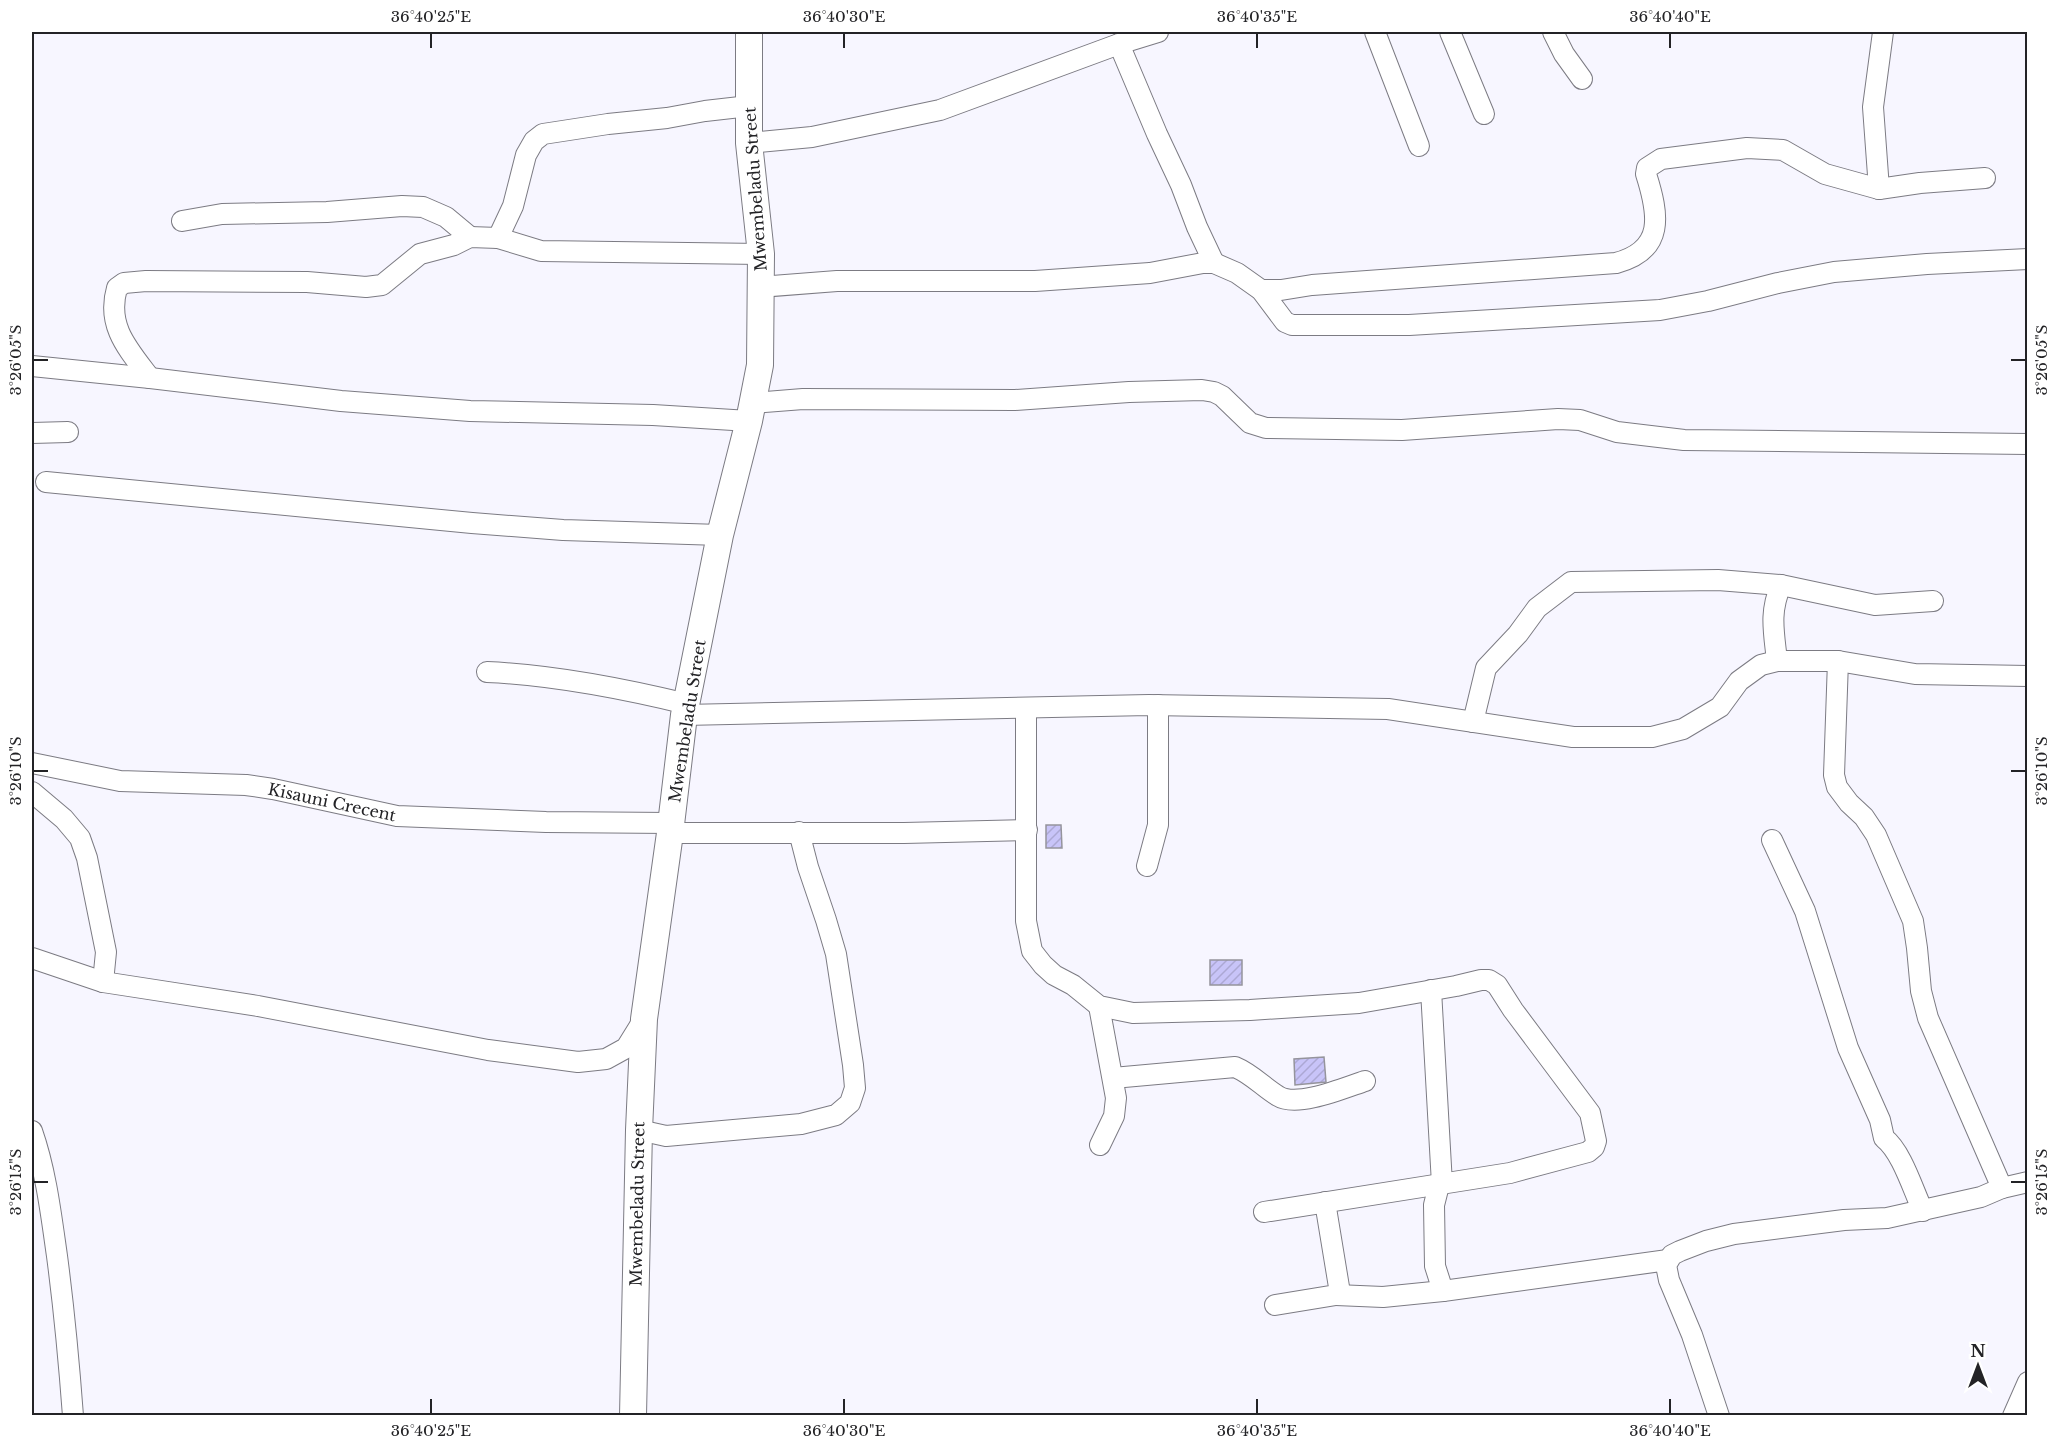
<svg xmlns="http://www.w3.org/2000/svg" width="2059" height="1447" viewBox="0 0 2059 1447" font-family="'Libre Baskerville',serif">
	<style>
		.building { fill: url(#building-hatch); stroke: #95949c; stroke-width: 1.5 }
		.lines { fill: none; stroke-linecap: round; stroke-linejoin: round }
		.minor-casing { stroke: #7c7b83; stroke-width: 22 }
		.tertiary-casing { stroke: #7c7b83; stroke-width: 28 }
		.minor { stroke: #fff; stroke-width: 20 }
		.tertiary { stroke: #fff; stroke-width: 26 }
		.ticks { fill: none; stroke: #232326; stroke-width: 2 }
		.labels { text-anchor: middle; stroke-width: 5; stroke-linejoin: round; paint-order: stroke }
		.street-label { font-size: 16px; fill: #232326; stroke: #fff }
		.neatline { fill: none; stroke: #232326; stroke-width: 2 }
		.ticks-label { font-size: 15px; text-anchor: middle; fill: #232326 }
	</style>
	<defs>
		<pattern id="building-hatch" width="6" height="6" patternUnits="userSpaceOnUse" patternTransform="scale(1.5)"><rect width="6" height="6" fill="#c8c4f8"/><path d="M-1 1l2-2M0 6l6-6M5 7l2-2" fill="none" stroke="#aca8d4"/></pattern>
	</defs>
	<rect width="100%" height="100%" fill="#f7f6ff"/>
	<g class="building">
		<path d="M1046 825H1061L1062 848H1046Z"/>
		<rect x="1210" y="960" width="32" height="25"/>
		<path d="M1324 1057 1326 1082 1295 1085 1294 1059Z"/>
	</g>
	<g class="lines">
		<g class="minor-casing">
			<g id="minor">
				<path d="M1375 32 1419 146"/>
				<path d="M1450 32 1484 114"/>
				<path d="M1553 32 1564 54 1582 79"/>
				<path d="M1119 44 1157 134 1181 185 1197 227 1214 263"/>
				<path d="M749 143 812 137 940 110 1119 44 1158 32"/>
				<path d="M1879 189 1920 183 1985 178"/>
				<path d="M182 221 222 214 327 212 402 206 423 207 446 217 470 237"/>
				<path d="M498 238 513 206 526 155 534 141 543 134 608 124 667 118 705 111 749 106"/>
				<path d="M760 287 837 281H1035L1150 273 1203 263H1214L1237 273 1261 290 1285 322 1292 325H1409L1660 310 1708 301 1778 283 1834 272 1927 264 2028 259"/>
				<path d="M1261 290H1281L1312 285 1616 263C1665 250 1659 215 1646 174L1647 168 1661 159 1747 148 1783 150 1825 174 1879 189 1873 107 1883 32"/>
				<path d="M32 366 150 378 341 401 470 411 653 415 749 421"/>
				<path d="M150 378C128 349 106 326 117 288L124 283 146 281 307 282 366 287 382 285 420 254 454 245 470 237 498 238 541 251 761 254"/>
				<path d="M753 403 803 399 1015 400 1129 392 1202 390 1214 392 1222 396 1250 423 1266 428 1402 430 1558 419 1580 420 1617 432 1684 440 2028 444"/>
				<path d="M32 433 68 432"/>
				<path d="M46 482 472 523 563 530 720 535"/>
				<path d="M1777 661C1774 632 1769 613 1781 585"/>
				<path d="M1838 661 1834 775 1837 787 1849 803 1864 817 1876 835 1913 921 1917 948 1921 991 1928 1018 2002 1188"/>
				<path d="M487 672C555 675 621 688 687 704"/>
				<path d="M1026 708V921L1032 951 1043 965 1054 975 1073 985 1099 1006 1133 1013 1250 1010 1359 1003 1456 986 1481 980H1489L1497 985 1513 1010 1590 1113 1596 1141 1594 1147 1588 1152 1510 1173 1264 1212"/>
				<path d="M684 715 1149 705 1388 709 1573 737H1652L1683 729 1720 707 1739 681 1761 665 1777 661H1838L1915 674 2028 676"/>
				<path d="M1473 722 1486 668 1518 634 1537 608 1571 582 1718 580 1781 585 1875 605 1933 601"/>
				<path d="M32 763 120 781 246 785 273 789 397 816 546 822 671 823"/>
				<path d="M32 792 64 819 80 838 87 858 106 952 103 982"/>
				<path d="M670 833H904L1027 830"/>
				<path d="M1772 840 1805 911 1848 1048 1880 1120 1884 1138C1902 1152 1913 1190 1923 1211"/>
				<path d="M1147 866 1158 825V705"/>
				<path d="M32 958 103 982 258 1006 488 1050 578 1062 606 1059 626 1048 644 1019"/>
				<path d="M1431 990 1442 1184"/>
				<path d="M1099 1006 1116 1098 1114 1116 1100 1145"/>
				<path d="M1113 1078 1235 1067C1252 1074 1263 1087 1278 1096 1297 1108 1344 1088 1365 1081"/>
				<path d="M639 1130 666 1136 801 1124 836 1115 850 1103 855 1088 853 1065 836 954 826 920 808 867 799 832"/>
				<path d="M32 1131C46 1171 51 1214 57 1256 64 1309 69 1362 73 1416"/>
				<path d="M1439 1185 1434 1205 1435 1266 1443 1291"/>
				<path d="M1336 1295 1383 1297 1443 1291 1668 1260"/>
				<path d="M1275 1305 1336 1295 1339 1287 1325 1202"/>
				<path d="M1719 1416 1692 1335 1669 1280 1666 1265 1672 1255 1680 1251 1706 1241 1734 1234 1844 1220 1887 1218 1981 1197 2002 1188 2028 1182"/>
				<path d="M2013 1416 2028 1382"/>
			</g>
		</g>
		<g class="tertiary-casing">
			<path id="tertiary" d="M633 1416 639 1130 644 1019 670 833 684 715 720 535 749 421 760 365 761 254 749 143V32"/>
		</g>
		<use href="#minor" class="minor"/>
		<use href="#tertiary" class="tertiary"/>
	</g>
	<path class="ticks" d="M431 33V48M844 33V48M1257 33V48M1670 33V48M33 360H48M2011 360H2026M33 771H48M2011 771H2026M33 1182H48M2011 1182H2026M431 1399V1414M844 1399V1414M1257 1399V1414M1670 1399V1414"/>
	<g class="labels">
		<g class="street-label">
			<text transform="translate(755 189) rotate(-94)" y="6">Mwembeladu Street</text>
			<text transform="translate(687 721) rotate(-81)" y="6">Mwembeladu Street</text>
			<text transform="translate(332 802) rotate(12)" y="6">Kisauni Crecent</text>
			<text transform="translate(637 1204) rotate(-89)" y="6">Mwembeladu Street</text>
		</g>
	</g>
	<rect width="2059" height="1447" fill="none" stroke="#ffffff" stroke-width="66"/>
	<g transform="translate(1978 1366)" stroke="#ffffff" stroke-width="4.5" paint-order="stroke">
	<path d="M0-4.5L10 22L0 15L-10 22Z" fill="#232326"/>
	<text y="-9" font-size="16" font-weight="bold" text-anchor="middle" fill="#232326">N</text>
	</g>
	<rect x="33" y="33" width="1993" height="1381" class="neatline"/>
	<g class="ticks-label">
		<text x="431" y="22">36°40'25"E</text>
		<text x="844" y="22">36°40'30"E</text>
		<text x="1257" y="22">36°40'35"E</text>
		<text x="1670" y="22">36°40'40"E</text>
		<text transform="translate(16 360) rotate(-90)" y="5">3°26'05"S</text>
		<text transform="translate(2042 360) rotate(-90)" y="5">3°26'05"S</text>
		<text transform="translate(16 771) rotate(-90)" y="5">3°26'10"S</text>
		<text transform="translate(2042 771) rotate(-90)" y="5">3°26'10"S</text>
		<text transform="translate(16 1182) rotate(-90)" y="5">3°26'15"S</text>
		<text transform="translate(2042 1182) rotate(-90)" y="5">3°26'15"S</text>
		<text x="431" y="1436">36°40'25"E</text>
		<text x="844" y="1436">36°40'30"E</text>
		<text x="1257" y="1436">36°40'35"E</text>
		<text x="1670" y="1436">36°40'40"E</text>
	</g>
</svg>
